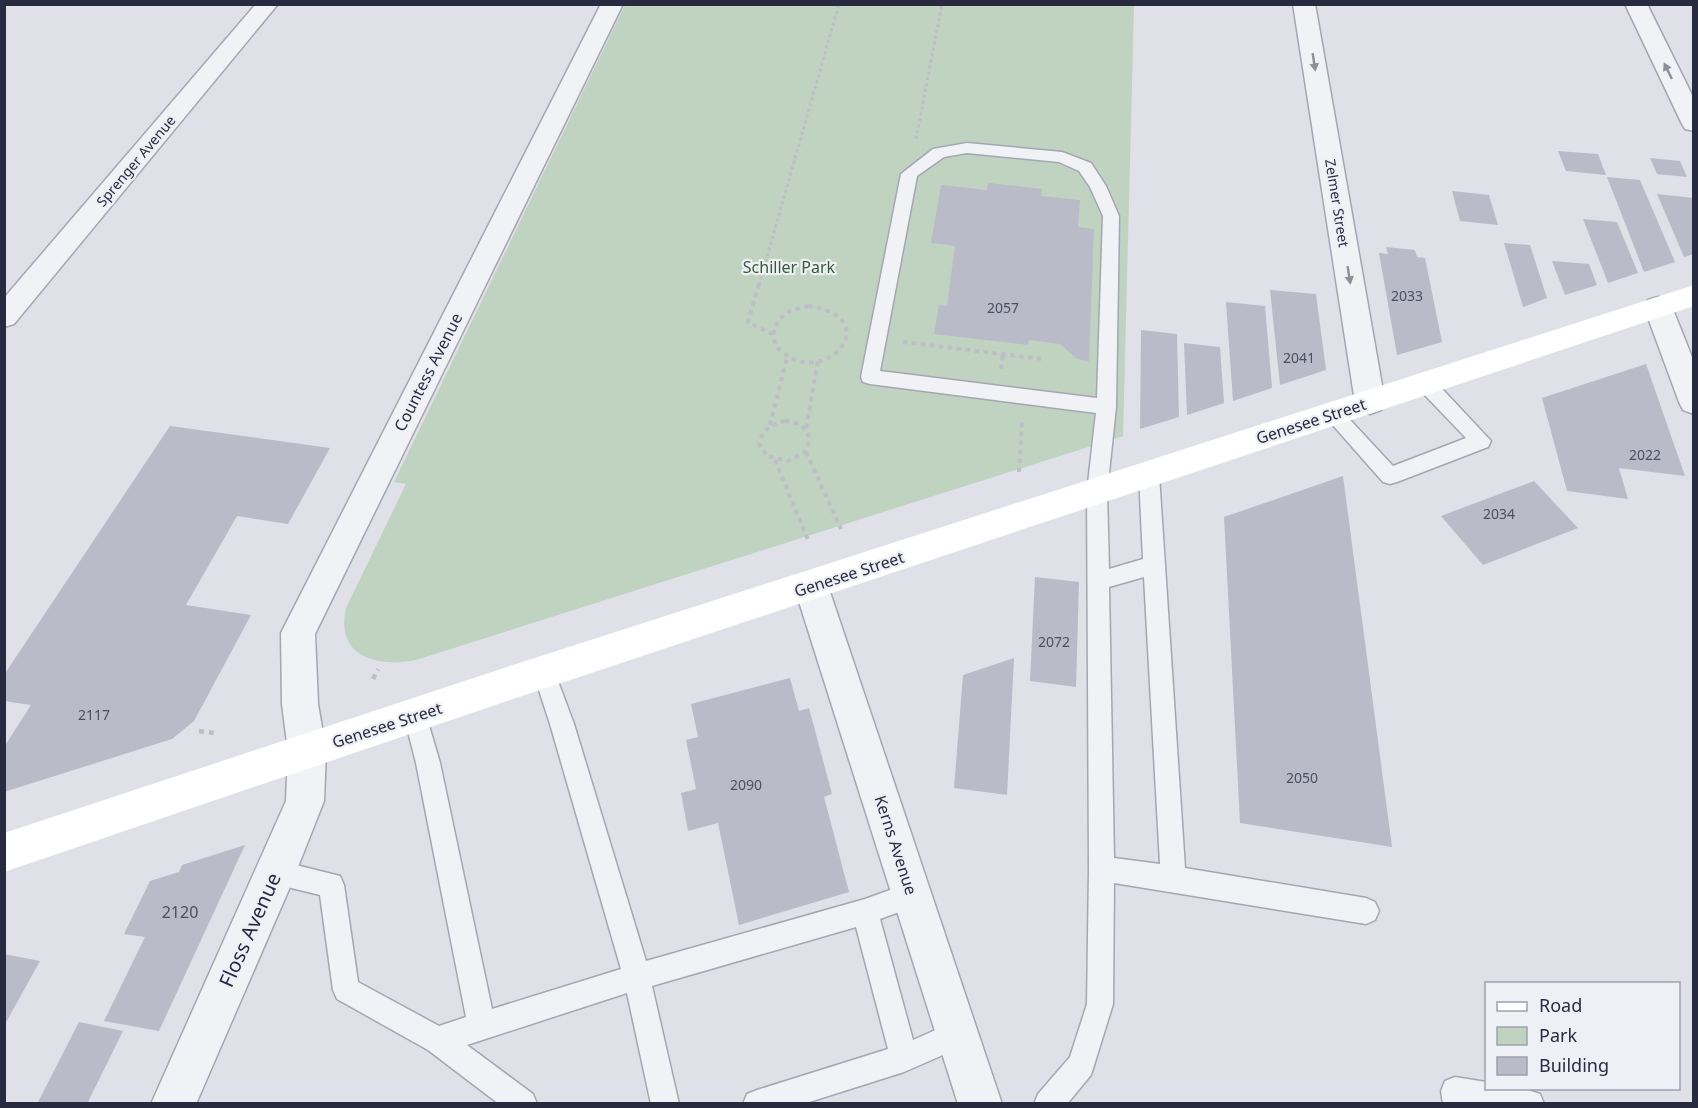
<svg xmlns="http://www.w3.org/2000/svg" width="1698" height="1108" viewBox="0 0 1698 1108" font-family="'Noto Sans',sans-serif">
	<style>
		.green { fill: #c0d2c0 }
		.building { fill: #b9bbc8 }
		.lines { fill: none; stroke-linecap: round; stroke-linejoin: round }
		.lane-casing { stroke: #a4a6b2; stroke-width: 3 }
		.street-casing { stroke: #a4a6b2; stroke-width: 3 }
		.path-far2 { stroke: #bdbec6; stroke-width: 3; stroke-dasharray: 3 3; stroke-linecap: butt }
		.path-far1 { stroke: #bdbec6; stroke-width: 4; stroke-dasharray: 4.5 4.5; stroke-linecap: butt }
		.path { stroke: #bdbec6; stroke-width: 4.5; stroke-dasharray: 5 5; stroke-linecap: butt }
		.lane { fill: #f1f2f6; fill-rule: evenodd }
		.street { fill: #f1f2f6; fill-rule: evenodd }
		.secondary { fill: #fff; fill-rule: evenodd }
		.oneway { fill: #8c8e9a }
		.labels { text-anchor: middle; stroke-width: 4.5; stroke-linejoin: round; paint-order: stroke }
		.far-street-label { font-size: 14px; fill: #282b3f; stroke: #eef0f6 }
		.number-label { font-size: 14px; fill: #4c4f61 }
		.park-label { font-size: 16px; fill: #355b37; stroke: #eef0f6 }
		.street-label { font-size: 16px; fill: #282b3f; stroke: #eef0f6 }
		.near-number-label { font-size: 16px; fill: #4c4f61 }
		.near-street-label { font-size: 20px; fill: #282b3f; stroke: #eef0f6 }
	</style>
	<rect width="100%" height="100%" fill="#dfe0e8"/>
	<path class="green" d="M625 5H1134L1123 436 416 660C377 668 335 657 346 608L406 484 394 482Z"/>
	<g class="building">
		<path d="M1558 151 1598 154 1606 175 1566 171Z"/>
		<path d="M1650 158 1680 161 1687 177 1657 174Z"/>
		<path d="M1607 177 1640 180 1675 262 1644 272Z"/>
		<path d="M988 183 1042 189 1041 196 1080 200 1078 227 1094 229 1089 361 1077 359 1060 344 1029 340 1028 345 934 334 939 305 947 306 955 246 931 243 941 185 987 190Z"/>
		<path d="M1452 191 1489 195 1498 225 1460 221Z"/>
		<path d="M1657 194 1694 198V254L1684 257Z"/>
		<path d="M1583 219 1617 222 1638 273 1608 283Z"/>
		<path d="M1504 243 1530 245 1547 298 1523 307Z"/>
		<path d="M1386 247 1415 250 1417 257 1425 258 1442 342 1397 355 1379 253 1388 254Z"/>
		<path d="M1552 261 1589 264 1597 285 1565 295Z"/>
		<path d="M1270 290 1316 294 1326 370 1280 385Z"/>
		<path d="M1226 302 1265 306 1272 388 1233 401Z"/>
		<path d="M1141 330 1177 334 1179 417 1140 429Z"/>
		<path d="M1184 343 1220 347 1224 403 1187 415Z"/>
		<path d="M1646 364 1685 476 1619 468 1628 499 1567 491 1542 398Z"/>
		<path d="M170 426 330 448 288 524 237 516 186 605 251 615 194 721 172 739 4 792V747L31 705 4 701V675Z"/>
		<path d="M1343 476 1392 847 1240 823 1224 517Z"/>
		<path d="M1534 481 1578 528 1483 565 1441 516Z"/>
		<path d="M1035 577 1079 582 1076 687 1030 681Z"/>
		<path d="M1014 658 1007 795 954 788 963 675Z"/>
		<path d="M790 678 799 711 809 708 832 794 824 797 849 892 739 925 718 823 688 831 681 793 696 789 686 740 698 737 691 704Z"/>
		<path d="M245 845 159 1031 104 1021 145 937 124 934 150 881 179 872 182 865Z"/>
		<path d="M4 954 40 961 4 1026Z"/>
		<path d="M79 1022 123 1031 87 1104H37Z"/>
	</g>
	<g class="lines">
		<g class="lane-casing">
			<g id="lane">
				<path d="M967 143 1062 152 1091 163 1106 186 1119 216 1116 407 1107 492 1109 569 1143 559 1139 475 1142 469 1149 467 1156 469 1159 475 1185 868 1366 898 1375 902 1379 911 1375 920 1366 924 1114 883 1113 1004 1091 1075 1067 1104H1034L1038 1094 1070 1057 1087 1004 1089 869 1087 492 1096 413 870 384 863 382 861 377 901 174 933 149ZM967 153 1059 162 1079 171 1090 187 1103 216 1097 398 880 371 917 176 944 157ZM1144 577 1160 864 1114 858 1109 587Z"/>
				<path d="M1425 376 1432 378 1491 441 1488 447 1397 482 1390 484 1383 482 1323 414 1326 409 1333 406 1340 409 1393 466 1466 438 1418 388 1416 383 1418 378Z"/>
				<path d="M544 662 552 665 574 724 646 961 865 899 912 882 921 886 925 895 921 904 880 919 913 1040 958 1020 968 1024 972 1034 968 1044 904 1072 803 1104H743L747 1094 757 1090 888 1049 856 927 652 986 679 1104H651L627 993 467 1045 533 1094 537 1104H499L428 1050 337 999 333 990 320 895 267 882 263 873 267 864 276 860 340 876 344 885 358 982 439 1026 466 1017 416 763 404 716 408 708 416 705 424 708 440 763 492 1009 621 969 550 724 533 672 536 665Z"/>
				<path d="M1455 1077 1486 1082V1088H1522L1540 1094 1544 1104H1443L1441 1091 1445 1081Z"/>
			</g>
		</g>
		<g class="street-casing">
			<g id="street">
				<path d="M256 4H278L14 324 4 327V298Z"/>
				<path d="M601 4H623L315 634 318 704 326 751 324 801 290 887 196 1104H151L286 801 288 751 282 704 281 633Z"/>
				<path d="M1293 4H1315L1385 402 1381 410 1370 414 1359 410 1355 402Z"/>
				<path d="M1625 4H1647L1694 99V131L1685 129 1682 124Z"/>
				<path d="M1658 297 1668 300 1672 307 1694 362V414L1683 410 1679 402 1644 307 1648 300Z"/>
				<path d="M811 571 823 575 828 586 1002 1104H958L794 586 799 575Z"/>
			</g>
		</g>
		<g class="path-far2">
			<path d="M916 139 942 4"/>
			<path d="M759 285 839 4"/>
		</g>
		<g class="path-far1">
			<path d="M759 284 748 322 772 334"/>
			<path d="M808 306C888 317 826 389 782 352 767 340 774 319 790 311 795 309 802 308 808 306Z"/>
			<path d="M903 342 1043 359"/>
			<path d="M1001 369 1003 354"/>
			<path d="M785 421C798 422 807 427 810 440L804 453 787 461 767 456 759 444C762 430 771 424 785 421Z"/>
			<path d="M770 425 787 357"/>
			<path d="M806 428 818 361"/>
			<path d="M806 452 841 529"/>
			<path d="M775 460 808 540"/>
			<path d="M1019 472 1022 422"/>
		</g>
		<g class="path">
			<path d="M373 679 378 669"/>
			<path d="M199 731 214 733"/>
		</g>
		<use href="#lane" class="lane"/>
		<use href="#street" class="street"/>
		<path class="secondary" d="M1694 285V306L510 700 4 872V833L510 666Z"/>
	</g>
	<defs><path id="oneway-solid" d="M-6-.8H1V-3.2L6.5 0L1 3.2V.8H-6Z" transform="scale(1.5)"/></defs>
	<g class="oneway">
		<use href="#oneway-solid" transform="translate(1314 62) rotate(81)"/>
		<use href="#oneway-solid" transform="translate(1668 71) rotate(-116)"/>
		<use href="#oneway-solid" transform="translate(1349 275) rotate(81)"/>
	</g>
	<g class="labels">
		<g class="far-street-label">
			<text transform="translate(136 161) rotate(-50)" y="5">Sprenger Avenue</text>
			<text transform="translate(1337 203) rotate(81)" y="5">Zelmer Street</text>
		</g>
		<g class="number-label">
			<text x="1407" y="301">2033</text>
			<text x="1003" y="313">2057</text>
			<text x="1299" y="363">2041</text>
			<text x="1645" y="460">2022</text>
			<text x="1499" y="519">2034</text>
			<text x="1054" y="647">2072</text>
			<text x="94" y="720">2117</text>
			<text x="1302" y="783">2050</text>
			<text x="746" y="790">2090</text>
		</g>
		<g class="park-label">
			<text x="789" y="273">Schiller Park</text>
		</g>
		<g class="street-label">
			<text transform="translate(428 372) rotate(-63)" y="6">Countess Avenue</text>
			<text transform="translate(1311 421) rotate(-18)" y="6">Genesee Street</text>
			<text transform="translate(849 574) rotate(-18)" y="6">Genesee Street</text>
			<text transform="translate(387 725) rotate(-18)" y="6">Genesee Street</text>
			<text transform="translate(896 845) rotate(72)" y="6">Kerns Avenue</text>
		</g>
		<g class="near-number-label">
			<text x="180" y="918">2120</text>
		</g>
		<g class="near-street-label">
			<text transform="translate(250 930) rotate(-66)" y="7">Floss Avenue</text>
		</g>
	</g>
	<rect width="1698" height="1108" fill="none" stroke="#282b3f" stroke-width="12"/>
	<rect x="1485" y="982" width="195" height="108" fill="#eef0f6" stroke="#9fa1ad" stroke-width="1.5"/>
	<rect x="1497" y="1002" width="30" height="9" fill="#ffffff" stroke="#9fa1ad" stroke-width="1.5"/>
	<text x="1539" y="1012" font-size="18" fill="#282b3f">Road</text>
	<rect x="1497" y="1027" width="30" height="18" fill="#c0d2c0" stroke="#9fa1ad" stroke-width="1.5"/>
	<text x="1539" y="1042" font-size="18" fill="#282b3f">Park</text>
	<rect x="1497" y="1057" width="30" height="18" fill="#b9bbc8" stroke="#9fa1ad" stroke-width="1.5"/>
	<text x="1539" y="1072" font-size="18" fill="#282b3f">Building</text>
</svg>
